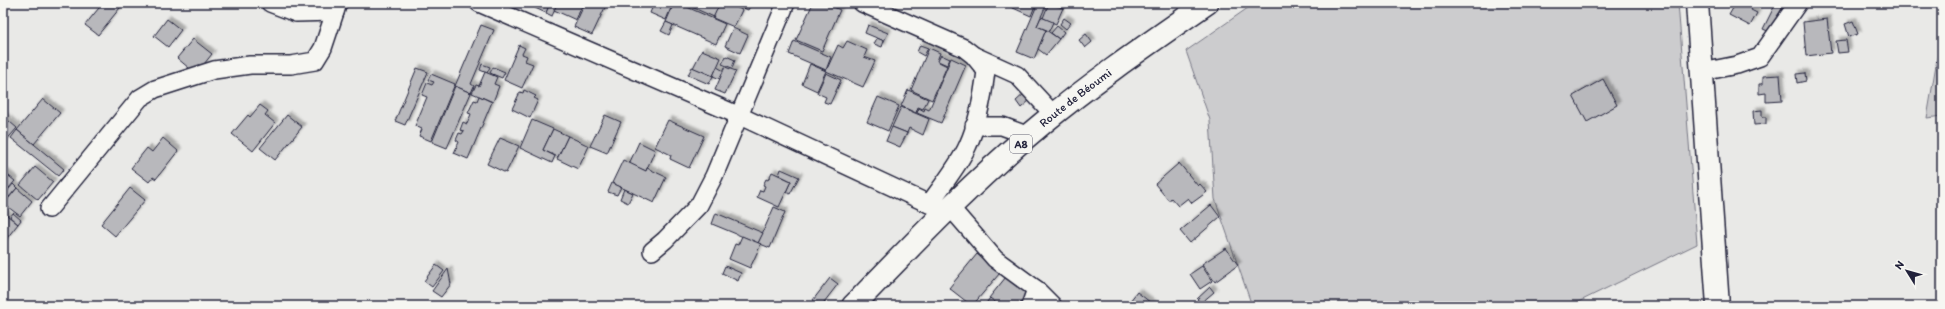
<svg xmlns="http://www.w3.org/2000/svg" width="1945" height="309" viewBox="0 0 1945 309" font-family="Itim,sans-serif">
	<style>
		.green { fill: #ccccce; stroke: #777784 }
		.building { fill: #b8b8bc; stroke: #22223b; filter: url(#shadow) }
		.lines { fill: none; stroke-linecap: round; stroke-linejoin: round }
		.minor-casing { stroke: #22223b; stroke-width: 20 }
		.secondary-casing { stroke: #22223b; stroke-width: 25 }
		.primary-casing { stroke: #22223b; stroke-width: 25 }
		.minor { stroke: #f6f6f2; stroke-width: 17 }
		.secondary { stroke: #f6f6f2; stroke-width: 22 }
		.primary { stroke: #f6f6f2; stroke-width: 22 }
		.labels { text-anchor: middle; stroke-width: 3; stroke-linejoin: round; paint-order: stroke }
		.shield { fill: #f6f6f2; stroke: #626272; stroke-width: 1 }
		.shield-label { font-size: 11px; font-weight: bold; fill: #22223b }
		.street-label { font-size: 12px; fill: #22223b; stroke: #f6f6f2 }
	</style>
	<defs>
		<filter id="shadow"><feDropShadow dx="3.5" dy="-3.5" stdDeviation="1" flood-color="#0004"/></filter>
	</defs>
	<rect width="100%" height="100%" fill="#e9e9e7"/>
	<filter id="ink" filterUnits="userSpaceOnUse"><feTurbulence type="fractalNoise" baseFrequency=".025" numOctaves="2"/><feDisplacementMap in="SourceGraphic" scale="8" xChannelSelector="R" yChannelSelector="G"/><feConvolveMatrix kernelMatrix="1 2 1 2 8 2 1 2 1" color-interpolation-filters="sRGB"/></filter>
	<g filter="url(#ink)">
		<g class="green">
			<path d="M1255 3H1678L1697 244 1570 306H1252L1215 199 1210 120 1186 51Z"/>
			<path d="M1942 29V116L1927 118Z"/>
		</g>
		<g class="building">
			<path d="M103 3H124L98 35 85 25Z"/>
			<path d="M537 3H550L546 13 535 8Z"/>
			<path d="M550 3H558L552 16 546 13Z"/>
			<path d="M558 3H583L576 20 554 10Z"/>
			<path d="M585 3H607L592 35 574 27Z"/>
			<path d="M654 3H673L666 20 650 13Z"/>
			<path d="M674 3H678L725 24 716 44 666 22Z"/>
			<path d="M683 3H720L714 17Z"/>
			<path d="M720 3H727L742 10 734 27 713 18Z"/>
			<path d="M732 3H752L748 10Z"/>
			<path d="M813 3H825L840 10 822 51 796 40Z"/>
			<path d="M1002 3H1036L1031 16Z"/>
			<path d="M1038 3H1047L1037 26 1046 30 1034 59 1017 52Z"/>
			<path d="M1049 3 1063 8 1056 24 1043 18Z"/>
			<path d="M1736 3H1755L1751 10 1757 13 1750 26 1729 15Z"/>
			<path d="M1776 3 1783 6 1770 32 1763 29Z"/>
			<path d="M1041 17 1053 22 1049 31 1037 26Z"/>
			<path d="M1064 18 1071 23 1066 29 1060 24Z"/>
			<path d="M167 19 181 30 168 47 154 36Z"/>
			<path d="M1827 19 1831 53 1806 56 1803 22Z"/>
			<path d="M1853 21 1858 34 1849 37 1845 24Z"/>
			<path d="M666 22 673 25 669 35 661 31Z"/>
			<path d="M481 25 494 30 471 84 474 86 471 93 455 86Z"/>
			<path d="M868 25 888 33 884 41 865 33Z"/>
			<path d="M1057 26 1064 32 1059 39 1051 33Z"/>
			<path d="M733 28 748 35 740 53 725 46Z"/>
			<path d="M1046 30 1059 39 1046 55 1038 49Z"/>
			<path d="M1086 34 1092 42 1085 48 1079 40Z"/>
			<path d="M877 38 884 41 882 47 874 44Z"/>
			<path d="M193 39 212 54 196 74 177 58Z"/>
			<path d="M1846 40 1848 52 1838 53 1836 41Z"/>
			<path d="M794 41 831 57 826 70 789 54Z"/>
			<path d="M847 41 867 50 864 57 875 61 863 87 826 71 838 45 843 48Z"/>
			<path d="M519 45 525 48 522 54 527 56 525 61 533 64 522 88 504 80Z"/>
			<path d="M920 45 928 48 924 56 917 52Z"/>
			<path d="M929 48 940 53 937 61 947 66 932 100 911 90Z"/>
			<path d="M702 50 721 58 713 76 693 68Z"/>
			<path d="M941 55 950 59 947 65 938 61Z"/>
			<path d="M726 56 735 60 732 68 722 64Z"/>
			<path d="M951 58 966 65 941 123 917 113 919 108 924 111 925 108 929 110Z"/>
			<path d="M482 64 490 67 487 73 480 70Z"/>
			<path d="M810 64 826 71 817 91 802 84Z"/>
			<path d="M493 67 505 72 502 78 490 73Z"/>
			<path d="M692 67 713 76 709 84 688 75Z"/>
			<path d="M717 67 724 71 720 79 713 76Z"/>
			<path d="M725 67 736 71 725 94 715 90Z"/>
			<path d="M417 68 428 72 405 125 395 121Z"/>
			<path d="M485 72 497 77 494 84 499 86 493 102 472 93 476 85 479 86Z"/>
			<path d="M826 73 841 80 830 104 824 102 826 97 817 93Z"/>
			<path d="M1805 73 1806 81 1797 83 1796 74Z"/>
			<path d="M431 74 455 84 431 141 419 136 422 129 415 126 427 97 422 95 427 83 432 85 434 82 428 80Z"/>
			<path d="M1780 75 1782 101 1766 102V93L1759 94V84H1763V76Z"/>
			<path d="M1603 79 1617 105 1587 122 1573 96Z"/>
			<path d="M455 86 471 93 447 148 432 142Z"/>
			<path d="M524 90 536 96 534 98 538 100 530 118 512 109 520 92 523 93Z"/>
			<path d="M908 90 928 99 923 109 918 107 916 113 901 106Z"/>
			<path d="M1025 93 1030 100 1021 108 1016 101Z"/>
			<path d="M479 96 492 102 468 159 454 153 459 142 456 140 459 133 462 134 464 131 460 130 463 122 467 124 471 114 468 113 474 100 477 101Z"/>
			<path d="M878 97 899 106 888 131 867 122Z"/>
			<path d="M43 99 60 113 34 144 17 130Z"/>
			<path d="M260 105 268 111 265 115 275 123 253 151 232 134 248 115 250 117Z"/>
			<path d="M901 107 929 119 923 135 909 128 907 133 892 127Z"/>
			<path d="M1762 110V117H1766V124L1754 125 1753 111Z"/>
			<path d="M287 115 302 127 275 160 260 148Z"/>
			<path d="M605 115 621 122 607 153 590 146Z"/>
			<path d="M3 116 17 128 3 144Z"/>
			<path d="M532 120 553 129 543 150 555 156 552 163 520 148Z"/>
			<path d="M668 120 704 136 689 168 670 159 671 155 655 147Z"/>
			<path d="M892 127 907 133 900 147 886 141Z"/>
			<path d="M553 129 568 136 558 157 543 150Z"/>
			<path d="M17 130 64 169 58 176 11 138Z"/>
			<path d="M568 136 589 146 578 169 557 159Z"/>
			<path d="M163 138 178 151 156 179 153 177 149 182 131 168 147 148 152 152Z"/>
			<path d="M500 138 519 146 506 173 487 164Z"/>
			<path d="M639 142 655 150 646 171 629 164Z"/>
			<path d="M623 160 646 171 647 168 666 177 654 203 612 183Z"/>
			<path d="M1179 163 1198 186 1200 184 1207 192 1192 203 1188 198 1178 206 1171 198 1169 201 1155 184Z"/>
			<path d="M35 167 53 182 38 200 20 185Z"/>
			<path d="M781 169 799 177 790 194 786 192 791 181 779 175Z"/>
			<path d="M772 172 791 181 779 207 757 197 760 190 763 191 765 186 763 185 766 179 768 180Z"/>
			<path d="M5 173 15 181 9 188 3 184V175Z"/>
			<path d="M612 183 621 187 617 195 608 192Z"/>
			<path d="M13 184 17 188 9 197 5 194Z"/>
			<path d="M17 188 32 201 20 216 4 204Z"/>
			<path d="M130 188 145 200 115 236 101 224Z"/>
			<path d="M624 189 633 193 628 203 620 199Z"/>
			<path d="M1211 205 1220 217 1190 243 1180 231Z"/>
			<path d="M774 207 785 212 770 248 758 243Z"/>
			<path d="M3 212 18 224 3 243Z"/>
			<path d="M13 213 21 220 18 224 10 217Z"/>
			<path d="M716 213 763 233 758 243 712 224Z"/>
			<path d="M742 236 761 244 750 268 729 259 735 244 738 245Z"/>
			<path d="M1226 248 1238 265 1215 282 1202 264Z"/>
			<path d="M977 254 1000 273 972 306 949 288Z"/>
			<path d="M436 265 444 271 432 287 424 281Z"/>
			<path d="M725 266 741 273 738 281 722 273Z"/>
			<path d="M1202 266 1212 281 1200 289 1190 274Z"/>
			<path d="M448 269 451 284 441 297 432 291Z"/>
			<path d="M1006 277 1027 294 1018 306H1000L989 298Z"/>
			<path d="M830 278 838 284 821 306 813 300Z"/>
			<path d="M1210 287 1214 292 1201 303 1197 299Z"/>
			<path d="M1137 292 1155 306H1126Z"/>
			<path d="M990 298 1000 306H984Z"/>
		</g>
		<g class="lines">
			<g class="minor-casing">
				<g id="minor">
					<path d="M270 3 296 13 335 12"/>
					<path d="M479 3 740 116 929 204 950 207 995 259 1036 289 1053 306"/>
					<path d="M862 3 964 48 973 55 986 71C983 96 978 123 968 145 961 162 940 189 929 204"/>
					<path d="M975 56 1017 75 1054 115"/>
					<path d="M1702 72 1737 65 1760 57 1798 3"/>
					<path d="M974 126H1002L1029 136"/>
					<path d="M49 209 140 98 155 89 214 70 250 65H291L315 61 323 48 338 3"/>
					<path d="M652 251 665 240 699 205 714 176 786 3"/>
					<path d="M1030 306 1036 289"/>
				</g>
			</g>
			<g class="secondary-casing">
				<path id="secondary" d="M1697 3 1718 306"/>
			</g>
			<g class="primary-casing">
				<g id="primary">
					<path id="s1" d="M853 306C914 243 975 179 1043 123 1095 80 1151 42 1207 3"/>
				</g>
			</g>
			<use href="#minor" class="minor"/>
			<use href="#secondary" class="secondary"/>
			<use href="#primary" class="primary"/>
		</g>
	</g>
	<g class="labels">
		<rect class="shield" x="1010" y="135" width="22" height="18" rx="3"/>
		<g class="shield-label">
			<text x="1021" y="148">A8</text>
		</g>
		<g class="street-label">
			<text dy="4" stroke="none"><textPath href="#s1" startOffset="305">Route de Béoumi</textPath></text>
		</g>
	</g>
	<rect width="1945" height="309" fill="none" stroke="#f6f6f2" stroke-width="16"/>
	<rect x="8" y="8" width="1929" height="293" fill="none" stroke="#22223b" stroke-width="1.5" filter="url(#ink)"/>
	<g transform="translate(1907 271) rotate(307)" stroke="#f6f6f2" stroke-width="3" paint-order="stroke">
	<path d="M0-3L7 15L0 10L-7 15Z" fill="#22223b"/>
	<text y="-6" font-size="11" font-weight="bold" text-anchor="middle" fill="#22223b">N</text>
	</g>
</svg>
